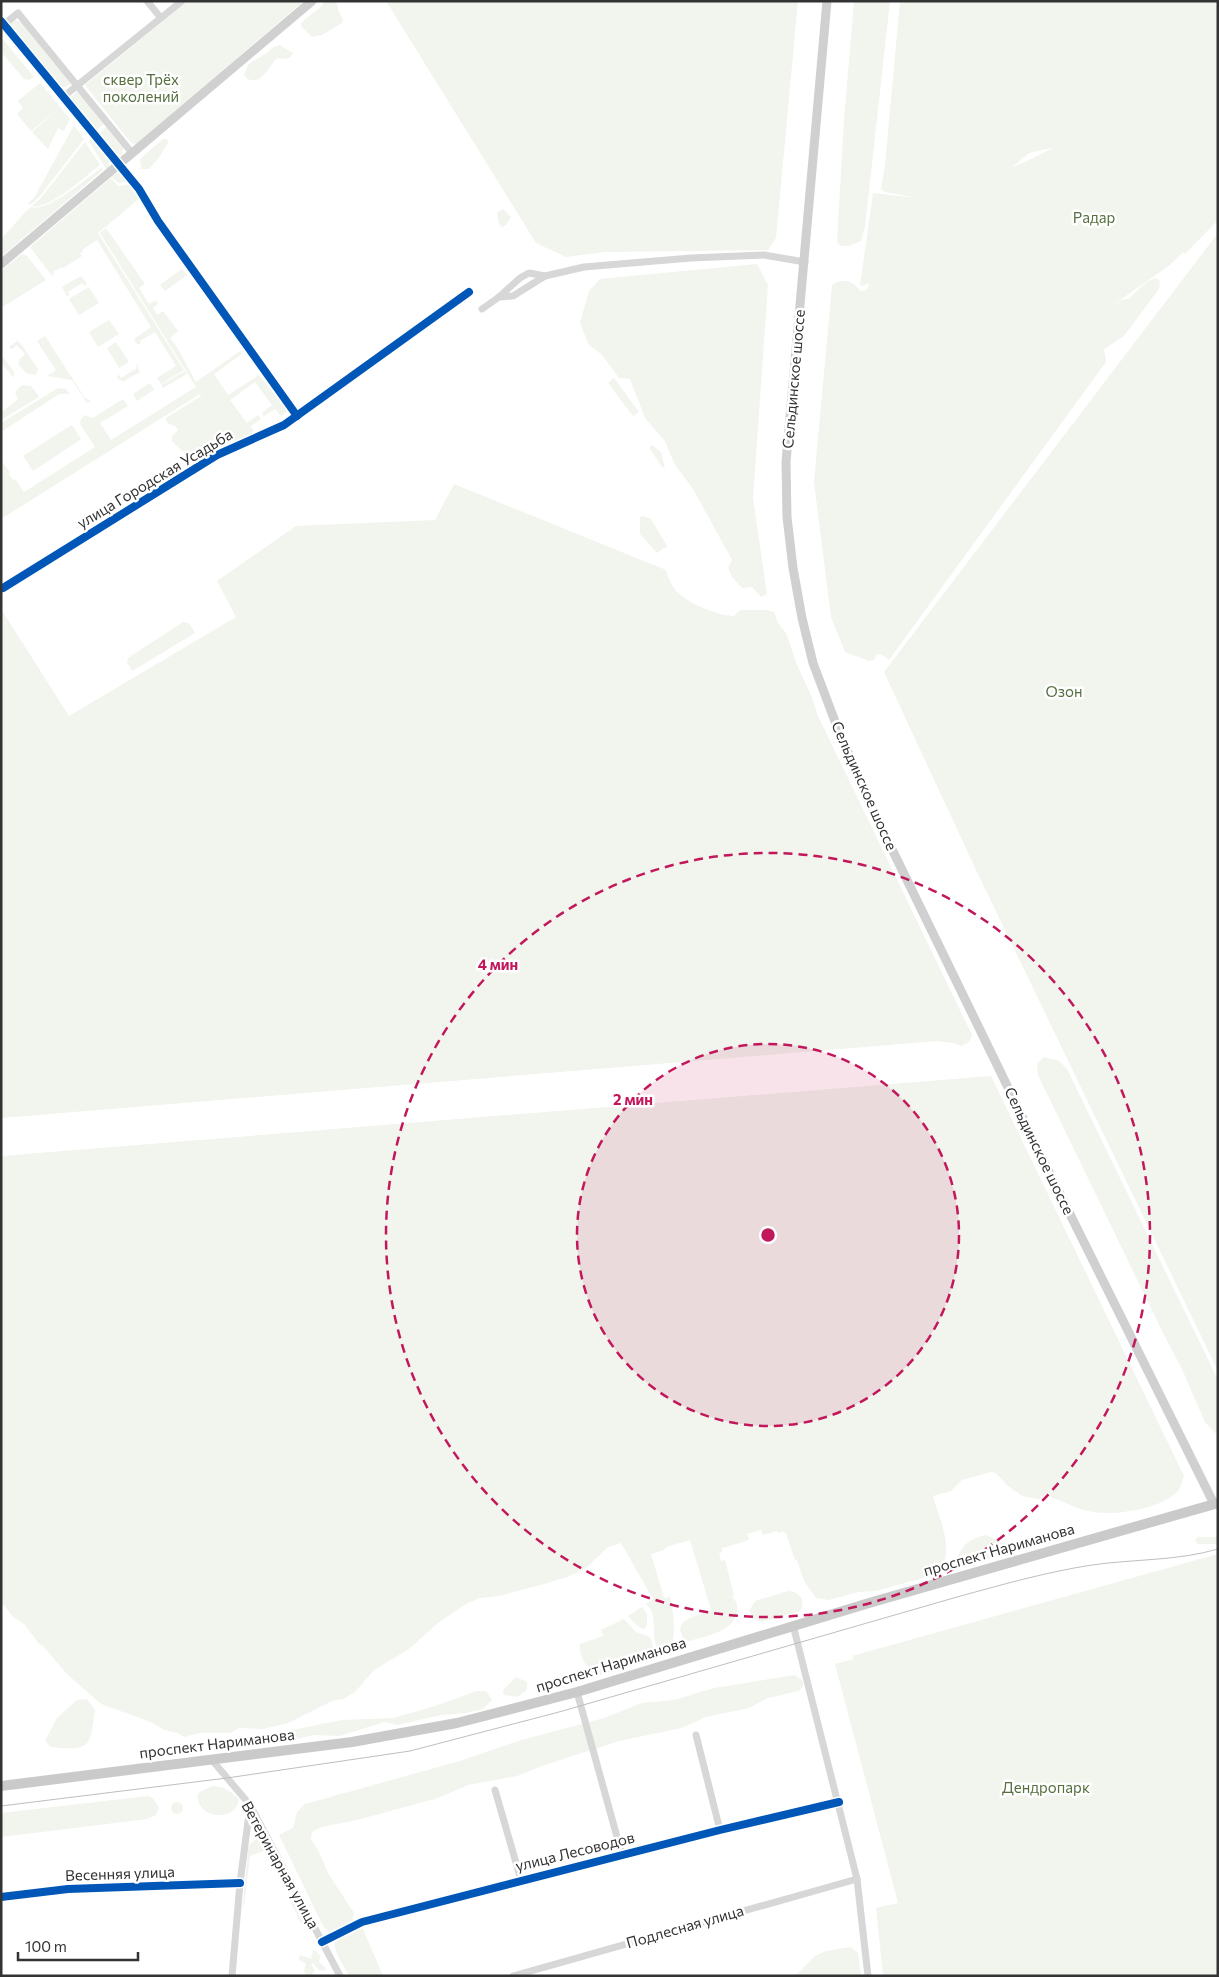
<svg xmlns="http://www.w3.org/2000/svg" width="1219" height="1977" viewBox="0 0 1219 1977" font-family="Commissioner,sans-serif">
	<style>
		.green { fill: #f1f5ed; fill-rule: evenodd }
		.lines { fill: none; stroke-linecap: round; stroke-linejoin: round }
		.street { stroke: #d7d7d7; stroke-width: 7 }
		.secondary { stroke: #d0d0d0; stroke-width: 9 }
		.primary { stroke: #cacaca; stroke-width: 10 }
		.tram { stroke: #bebebe; stroke-width: 1 }
		.cycleway-casing { stroke: #fff; stroke-width: 11 }
		.cycleway { stroke: #0057b8; stroke-width: 8 }
		.ring { fill: none; stroke: #c2185b; stroke-width: 2.5; stroke-dasharray: 9 6 }
		.labels { text-anchor: middle; stroke-width: 5; stroke-linejoin: round; paint-order: stroke }
		.park-label { font-size: 15px; fill: #56703f; stroke: #fff }
		.street-label { font-size: 15px; fill: #333; stroke: #fff }
		.centre { fill: #c2185b; stroke: #fff; stroke-width: 2.5 }
		.ring-label { font-size: 15px; text-anchor: middle; font-weight: bold; fill: #c2185b; stroke: #fff; stroke-width: 5; stroke-linejoin: round; paint-order: stroke }
	</style>
	<rect width="100%" height="100%" fill="#fff"/>
	<g class="green">
		<path d="M188 1H304L136 144 131 143 85 85Z"/>
		<path d="M325 1H336L339 12 343 19 342 23 322 35 312 37 302 27 301 24C308 14 319 12 325 1Z"/>
		<path d="M386 1H798L776 238 768 250 605 252 566 257 536 243Z"/>
		<path d="M854 1H890L865 227 861 241 849 246H841L837 242 844 120Z"/>
		<path d="M900 1H1218V220L1185 254 1183 252 1170 265 1100 314 1121 300 1128 299 1147 282 1155 278 1160 281 1159 289 1124 336 1104 349 1106 362 889 660 882 655 877 654 874 660 869 661 845 652 831 617 814 482 832 285C844 277 852 281 861 291L867 290 869 284 860 286 873 193 917 198 885 192 881 189 885 165ZM1055 147 1025 162 1012 167 1029 153Z"/>
		<path d="M15 20 22 22 72 83 68 86 61 88 8 24Z"/>
		<path d="M1 37 34 77 29 80 24 79 1 52Z"/>
		<path d="M280 45 293 53C289 62 283 57 276 59 268 68 260 87 246 78L244 74 248 65 253 61 267 53 272 48Z"/>
		<path d="M40 83 70 119 64 131 58 128 48 149 32 132 59 109 31 131 17 114 23 108 18 101Z"/>
		<path d="M78 91 104 124 96 130 71 99V97Z"/>
		<path d="M74 125 84 139 39 197 30 205 28 203 34 198Z"/>
		<path d="M106 127 123 148 122 156 114 152 99 134Z"/>
		<path d="M92 139 109 160V167L106 169 89 141Z"/>
		<path d="M163 139H167L168 143 158 159 149 169H141L140 159Z"/>
		<path d="M85 142 100 165C87 175 48 211 32 206L40 199Z"/>
		<path d="M102 167 103 170 1 257V238C12 229 20 216 31 207 47 213 89 177 102 167Z"/>
		<path d="M117 173 122 174 128 182 118 183 112 177Z"/>
		<path d="M111 178 118 186 130 184 141 197 98 233 184 370 161 384 157 378 176 366 155 332 140 341 141 343 138 345 134 339 151 327 97 240 82 250 83 252 80 253 82 256 63 268 62 267 53 272 54 274 52 276 30 247Z"/>
		<path d="M503 209 511 217 506 225 502 227 499 224 497 213Z"/>
		<path d="M106 228 145 284 139 288 149 304 156 300 158 304 153 308 157 315 163 311 178 331 170 338 177 347 196 382 240 351 242 354 214 374 228 395 259 375 286 409V412L281 416 275 409 264 416 262 413 272 405 255 382 230 400 247 423 258 415 261 419 251 426 253 430 252 434 218 448H209L199 454 182 451 172 441V436L178 430 175 426 167 423 166 418 201 396 200 394 1 519V460L10 472 9 474 13 480 15 479 24 492 95 447 80 424 81 419 85 415 93 418 123 399 128 406 100 423 111 440 196 387 100 233Z"/>
		<path d="M1218 233V1371L976 870 884 672Z"/>
		<path d="M22 254 27 256 46 280 1 308V271Z"/>
		<path d="M757 264 768 285 753 498 767 594 761 597 752 587 742 588 732 577 728 568 732 560 693 489 674 463 665 441 645 418 630 379 619 378 602 355 588 344 580 322 589 291 600 279Z"/>
		<path d="M182 269 187 275 165 291 160 285Z"/>
		<path d="M81 276 87 284 84 286 82 283 68 292 70 295 67 296 62 287Z"/>
		<path d="M89 287 99 303 79 315 69 299Z"/>
		<path d="M109 320 119 334 98 347 89 332Z"/>
		<path d="M45 336 85 398 91 401 87 403 72 380 47 376 56 370 37 341Z"/>
		<path d="M17 341 21 344 38 369 36 375 26 373 18 364 19 360 25 354 17 345 12 349 9 347Z"/>
		<path d="M116 342 129 362 119 368 107 348Z"/>
		<path d="M1 355 14 371V378L1 363Z"/>
		<path d="M137 364 140 372 124 381 119 380 117 376 119 375 121 378 137 368 136 365Z"/>
		<path d="M185 371 187 374 163 388 161 385Z"/>
		<path d="M614 378 639 412 633 416 608 383Z"/>
		<path d="M150 383 154 390 137 401 133 394Z"/>
		<path d="M22 385 31 386 39 397 1 420V410L3 411 18 399 15 392Z"/>
		<path d="M58 388 66 389 70 394H59L1 432V423Z"/>
		<path d="M72 425 81 439 33 471 23 456Z"/>
		<path d="M652 445 661 452 665 468 662 467 650 449V446Z"/>
		<path d="M454 484 666 570C669 580 673 590 682 596 692 605 721 616 734 616L740 610H767L774 612 778 623 786 633 797 665 811 695 818 716 972 1035 969 1042 961 1046 953 1043 937 1041 1 1118V609L69 716 236 617 217 581 296 526 435 520Z"/>
		<path d="M643 516 651 519 667 546 657 553 640 534V517Z"/>
		<path d="M183 622 189 623 195 633 132 671 127 662 128 658Z"/>
		<path d="M1044 1057 1059 1061 1067 1069 1218 1380V1433H1215L1205 1422 1182 1369 1165 1337 1038 1075 1037 1064Z"/>
		<path d="M991 1076 1184 1476C1182 1481 1181 1489 1176 1493 1159 1509 1112 1517 1089 1511 1074 1508 1060 1500 1046 1495L1039 1499 1022 1496 1007 1485 996 1473 991 1472 962 1480 951 1491 933 1496C939 1519 959 1558 934 1575L876 1591 858 1592 829 1600 816 1598 804 1581 797 1560H795L786 1533 782 1532 778 1533 777 1531 763 1535 761 1530 747 1534 749 1539 746 1541 722 1548V1552L719 1553 721 1561 725 1560 734 1595 732 1596C734 1602 736 1599 737 1605 740 1631 708 1635 690 1641L685 1640C669 1619 699 1616 711 1610L690 1540 666 1547 664 1550 651 1554 664 1598 670 1597C674 1612 678 1645 665 1656 648 1648 658 1623 651 1610 650 1608 648 1606 646 1604L653 1599 621 1543 608 1547 586 1568 570 1576 544 1584 499 1596 480 1598 466 1604 438 1623 409 1649 374 1670 355 1692 343 1699 332 1701 288 1723 263 1729 239 1728 230 1733H200L184 1737 178 1733 164 1730 151 1722 101 1704 67 1674 43 1646 39 1644 25 1625 13 1617 1 1602V1156Z"/>
		<path d="M985 1535 1012 1547 1014 1551 955 1569 953 1565C964 1546 962 1542 985 1535Z"/>
		<path d="M1198 1537H1218V1544H1198L1195 1540Z"/>
		<path d="M1218 1554V1976H883L876 1908 898 1903 835 1664 854 1659 852 1656Z"/>
		<path d="M788 1591C799 1591 807 1601 800 1611L762 1622 754 1619 749 1611 755 1601Z"/>
		<path d="M642 1607 647 1614V1625L644 1629 637 1626 628 1616Z"/>
		<path d="M624 1619 636 1632 650 1637 656 1657 600 1675C589 1674 578 1655 580 1644L603 1636 601 1630Z"/>
		<path d="M795 1675 803 1681V1686L799 1691 768 1698 749 1708 706 1717 682 1728 619 1741 545 1765 517 1776 468 1785 438 1798 357 1820 321 1827 312 1832 311 1839 319 1852 328 1873 354 1913 352 1922 332 1931 329 1932 323 1926 279 1835 293 1828 297 1812 305 1804 460 1761 518 1741 604 1718 642 1703 674 1700 714 1688Z"/>
		<path d="M516 1677 527 1682V1690L517 1697 504 1695 503 1690Z"/>
		<path d="M477 1691H486L492 1700 483 1709 466 1713 442 1715 397 1725 384 1722 340 1736 313 1735 285 1742 266 1743 261 1741V1738L266 1735 342 1720 393 1718 432 1707Z"/>
		<path d="M87 1699 95 1710C90 1747 91 1751 51 1747L45 1741 57 1718 77 1700Z"/>
		<path d="M212 1786C222 1786 233 1792 239 1800 236 1821 200 1821 197 1796L200 1792Z"/>
		<path d="M148 1796 153 1798 159 1808 156 1815 147 1819 1 1837V1813Z"/>
		<circle cx="177" cy="1808" r="6"/>
		<path d="M258 1837 265 1838 287 1882 285 1884 282 1883 266 1850 250 1856 244 1907 243 1904 248 1849 250 1844Z"/>
		<path d="M296 1901 307 1923 305 1926 302 1925 291 1903Z"/>
		<path d="M359 1927 363 1929 383 1976H349C344 1965 332 1950 335 1939L346 1935 354 1929Z"/>
		<path d="M850 1947 858 1953 861 1976H795L815 1956 826 1951Z"/>
		<path d="M315 1950 320 1956 319 1962 325 1967V1971L319 1970 313 1963 311 1964 315 1970 312 1976H306L304 1971 306 1964 299 1960V1957L301 1955 311 1959 313 1951Z"/>
	</g>
	<g class="lines">
		<g class="street">
			<path d="M147 1 161 18"/>
			<path d="M1 21 139 189 158 221 297 416"/>
			<path d="M2 26 18 13 132 153"/>
			<path d="M63 97 182 1"/>
			<path d="M499 297 513 296 545 276"/>
			<path d="M482 309 499 297 520 278 529 273 545 276 584 267 691 258 764 255 805 262"/>
			<path d="M3 588 217 455 284 425 469 292"/>
			<path d="M793 1625 857 1879 868 1976"/>
			<path d="M577 1692 622 1855"/>
			<path d="M696 1735 720 1830"/>
			<path d="M212 1760 250 1805 340 1976"/>
			<path d="M495 1790 521 1880"/>
			<path d="M1 1897 68 1889 240 1883"/>
			<path d="M322 1942 362 1922 720 1830 839 1802"/>
			<path d="M232 1976 240 1883 250 1806"/>
			<path d="M513 1976 857 1879"/>
		</g>
		<g class="secondary">
			<path d="M827 1 786 462 787 517 793 568 802 618 813 663 836 724 870 804 1057 1188 1214 1504"/>
			<path d="M1 264 312 1"/>
		</g>
		<path class="primary" d="M1 1786 352 1742 457 1723 577 1692 869 1603 1218 1503"/>
		<path class="tram" d="M1 1806 227 1778 410 1751 559 1712 957 1597C1001 1585 1046 1572 1092 1565 1133 1559 1178 1561 1218 1549"/>
		<g class="cycleway-casing">
			<g id="cycleway">
				<path d="M1 21 139 189 158 221 297 416"/>
				<path d="M3 588 217 455 284 425 469 292"/>
				<path d="M1 1897 68 1889 240 1883"/>
				<path d="M322 1942 362 1922 720 1830 839 1802"/>
			</g>
		</g>
		<use href="#cycleway" class="cycleway"/>
	</g>
	<circle cx="768" cy="1235" r="191" fill="#c2185b" fill-opacity=".12"/>
	<g class="ring">
		<circle cx="768" cy="1235" r="191"/>
		<circle cx="768" cy="1235" r="382"/>
	</g>
	<g class="labels">
		<g class="park-label">
			<text x="141" y="85">сквер Трёх<tspan x="141" dy="17">поколений</tspan></text>
			<text x="1094" y="223">Радар</text>
			<text x="1064" y="697">Озон</text>
			<text x="1046" y="1793">Дендропарк</text>
		</g>
		<g class="street-label">
			<text transform="translate(794 379) rotate(-85)" y="5">Сельдинское шоссе</text>
			<text transform="translate(155 479) rotate(-31)" y="5">улица Городская Усадьба</text>
			<text transform="translate(864 786) rotate(66)" y="5">Сельдинское шоссе</text>
			<text transform="translate(1039 1151) rotate(64)" y="5">Сельдинское шоссе</text>
			<text transform="translate(999 1550) rotate(-16)" y="5">проспект Нариманова</text>
			<text transform="translate(611 1665) rotate(-17)" y="5">проспект Нариманова</text>
			<text transform="translate(217 1744) rotate(-7)" y="5">проспект Нариманова</text>
			<text transform="translate(575 1852) rotate(-14)" y="5">улица Лесоводов</text>
			<text transform="translate(280 1865) rotate(61)" y="5">Ветеринарная улица</text>
			<text transform="translate(120 1874) rotate(-2)" y="5">Весенняя улица</text>
			<text transform="translate(685 1927) rotate(-16)" y="5">Подлесная улица</text>
		</g>
	</g>
	<circle cx="768" cy="1235" r="8" class="centre"/>
	<g class="ring-label">
		<text x="498" y="970">4 мин</text>
		<text x="633" y="1105">2 мин</text>
	</g>
	<rect width="1219" height="1977" fill="none" stroke="#333333" stroke-width="5"/>
	<path d="M18 1952v8h120v-8" fill="none" stroke="#333333" stroke-width="2.5"/>
	<text x="25" y="1952" font-size="15" fill="#333333" stroke="#ffffff" stroke-width="4" paint-order="stroke">100 m</text>
</svg>
